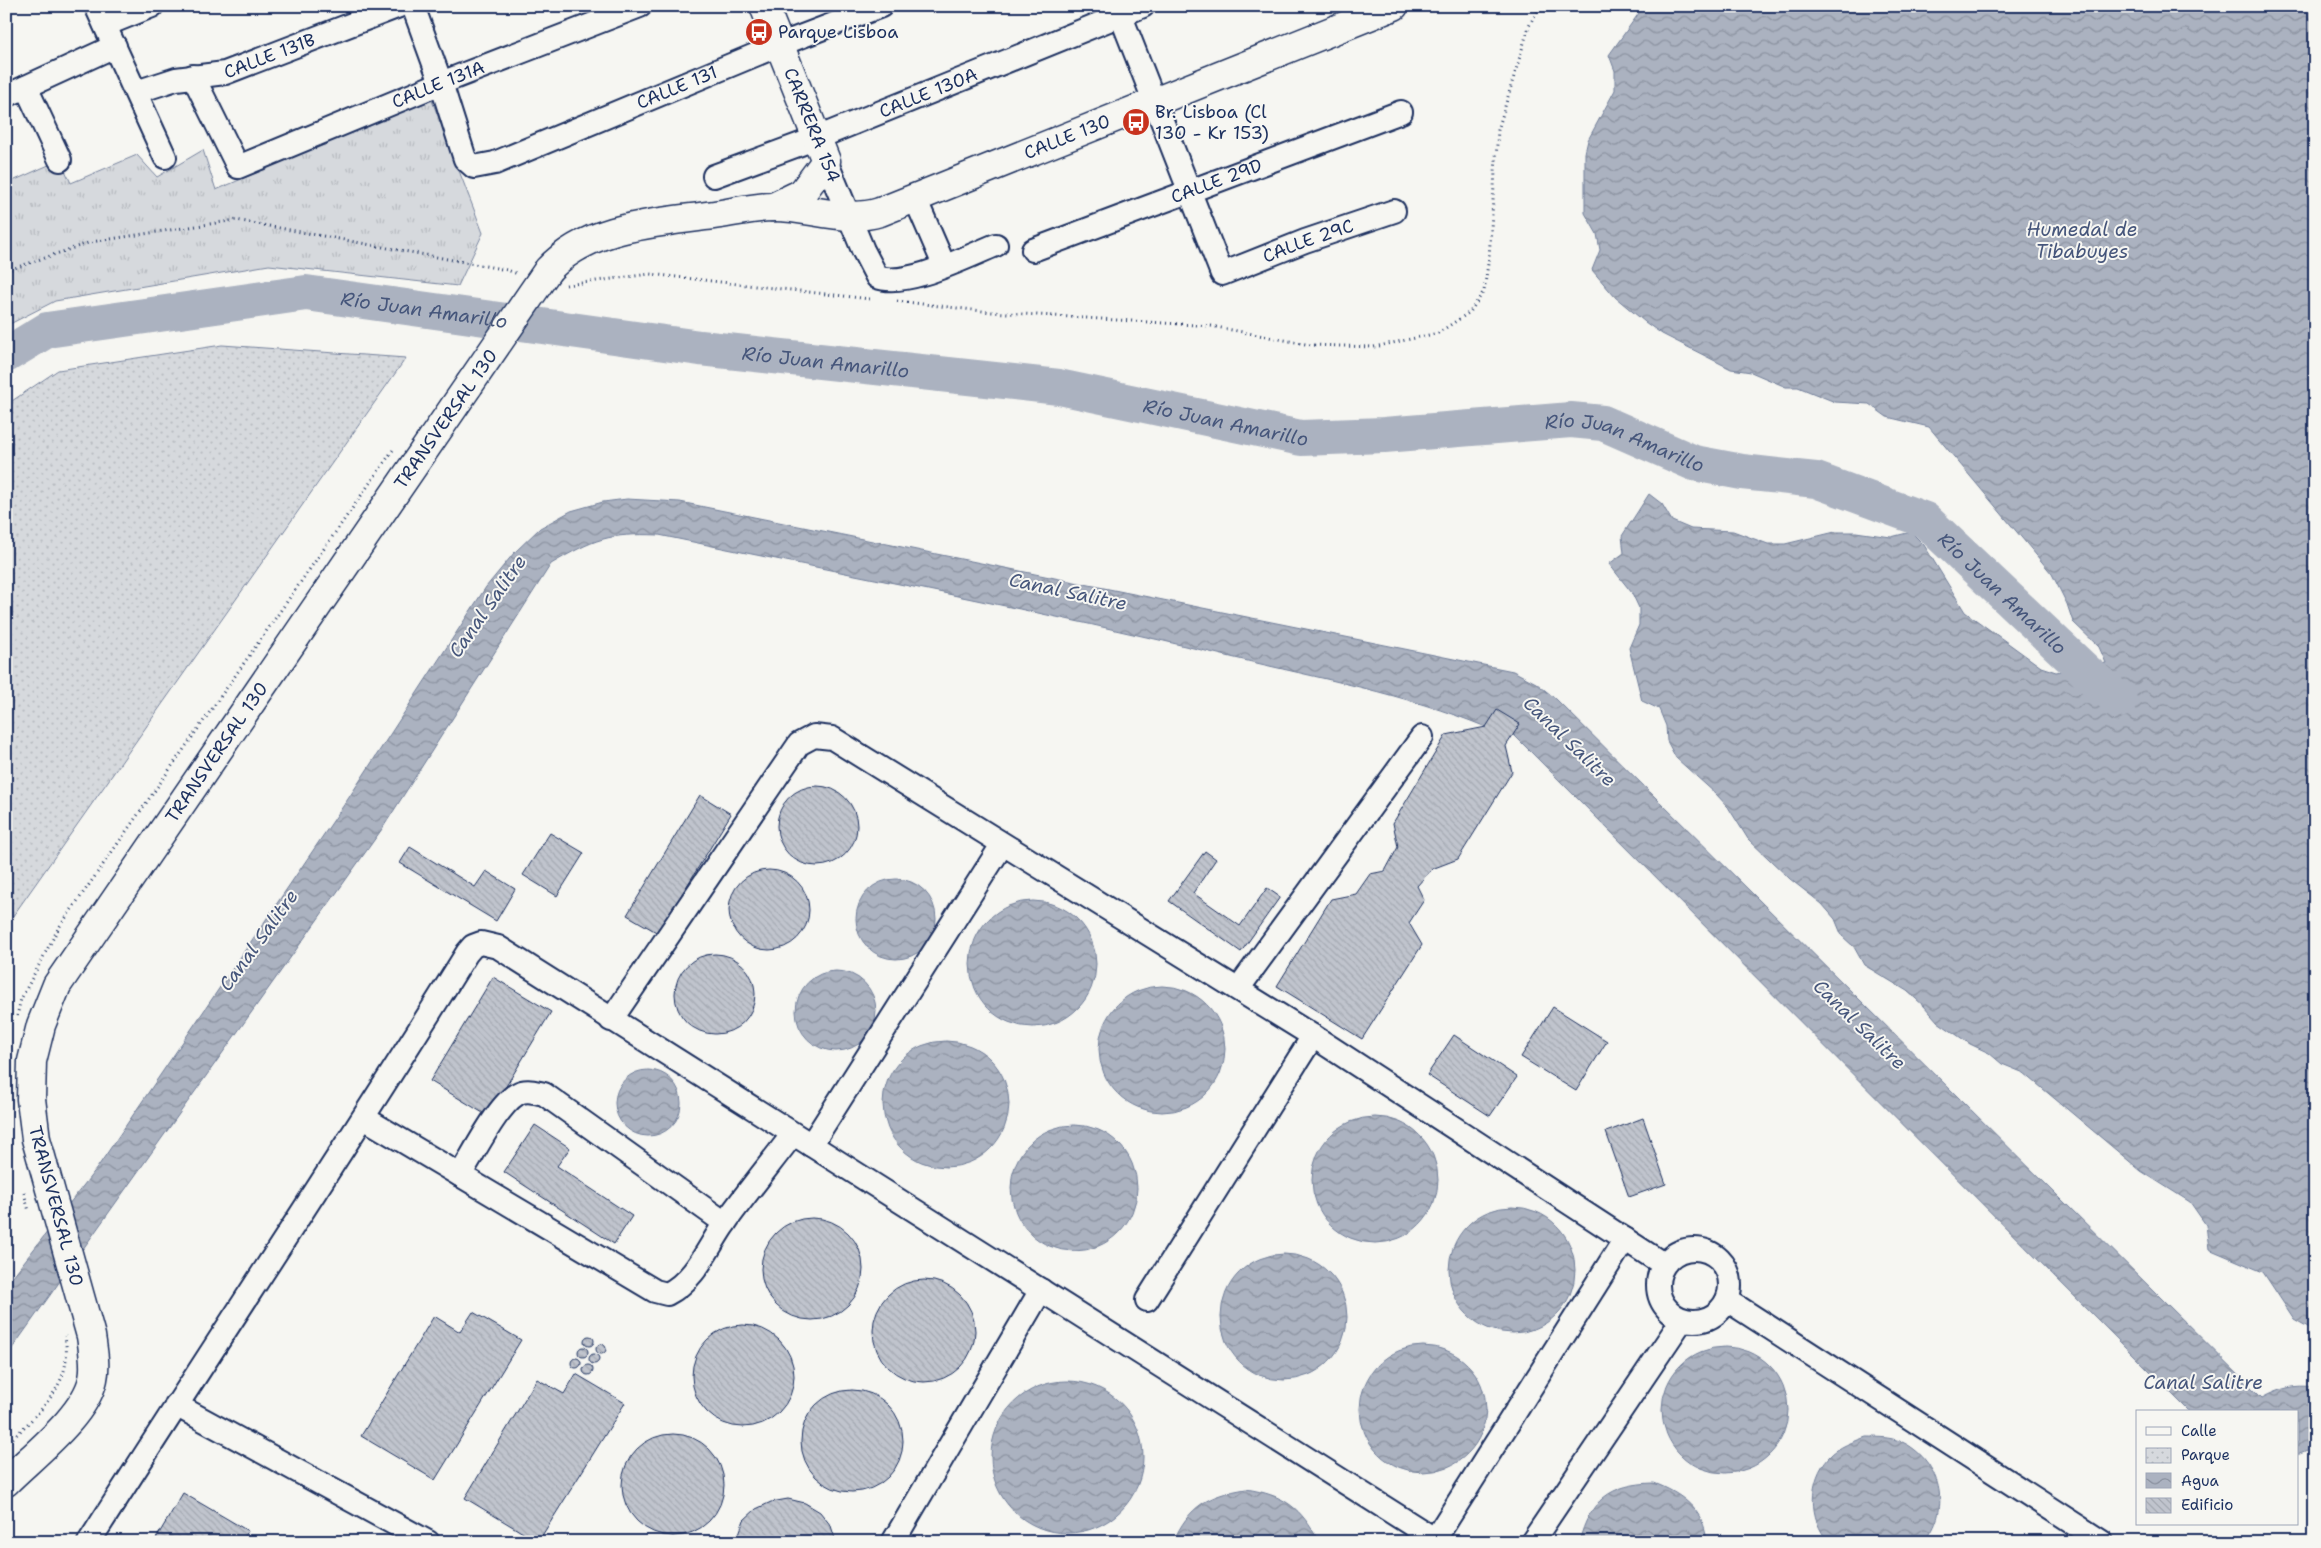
<svg xmlns="http://www.w3.org/2000/svg" width="2321" height="1548" viewBox="0 0 2321 1548" font-family="'Shantell Sans',sans-serif">
	<style>
		.grass { fill: url(#grass-tufts); stroke: #78849e }
		.park { fill: url(#park-dots); stroke: #78849e }
		.water { fill: url(#water-waves); stroke: #717e99 }
		.lines { fill: none; stroke-linecap: round; stroke-linejoin: round }
		.river { stroke: #abb2c0; stroke-width: 36 }
		.building { fill: url(#building-back-hatch); stroke: #1b2f5e }
		.minor-casing { stroke: #1b2f5e; stroke-width: 26 }
		.major-casing { stroke: #1b2f5e; stroke-width: 31 }
		.path { stroke: #1b2f5e; stroke-width: 3; stroke-dasharray: 1 4; stroke-linecap: butt }
		.minor { stroke: #f6f6f2; stroke-width: 22 }
		.major { stroke: #f6f6f2; stroke-width: 28 }
		.major-bridge-casing { stroke: #1b2f5e; stroke-width: 31; stroke-linecap: butt }
		.major-bridge { stroke: #f6f6f2; stroke-width: 28 }
		.labels { text-anchor: middle; stroke-width: 4; stroke-linejoin: round; paint-order: stroke }
		.poi-label { font-size: 18px; fill: #1b2f5e; stroke: #f6f6f2; text-anchor: start }
		.street-label { font-size: 18px; fill: #1b2f5e; stroke: #f6f6f2 }
		.water-label { font-size: 19px; font-style: italic; fill: #46567b; stroke: #f6f6f2 }
	</style>
	<defs>
		<pattern id="grass-tufts" width="24" height="20" patternUnits="userSpaceOnUse" patternTransform="scale(1.25)"><rect width="24" height="20" fill="#d6d9dd"/><path d="M3 7l-1-3M5 7V3M7 7l1-3M15 17l-1-3M17 17v-4M19 17l1-3" fill="none" stroke="#b7bbc0"/></pattern>
		<pattern id="park-dots" width="8" height="8" patternUnits="userSpaceOnUse" patternTransform="scale(1.25)"><rect width="8" height="8" fill="#d6d9dd"/><path d="M2 2h.1M6 6h.1" fill="none" stroke="#b7bbc0" stroke-width="1.8" stroke-linecap="round"/></pattern>
		<pattern id="water-waves" width="16" height="10" patternUnits="userSpaceOnUse" patternTransform="scale(1.25)"><rect width="16" height="10" fill="#abb2c0"/><path d="M0 5q4-4 8 0t8 0" fill="none" stroke="#8a919f"/></pattern>
		<pattern id="building-back-hatch" width="6" height="6" patternUnits="userSpaceOnUse" patternTransform="scale(1.25)"><rect width="6" height="6" fill="#c0c4cd"/><path d="M-1 5l2 2M0 0l6 6M5-1l2 2" fill="none" stroke="#a4a9b2"/></pattern>
	</defs>
	<rect width="100%" height="100%" fill="#f6f6f2"/>
	<filter id="ink" filterUnits="userSpaceOnUse"><feTurbulence type="fractalNoise" baseFrequency=".02" numOctaves="2"/><feDisplacementMap in="SourceGraphic" scale="10" xChannelSelector="R" yChannelSelector="G"/><feConvolveMatrix kernelMatrix="1 2 1 2 8 2 1 2 1" color-interpolation-filters="sRGB"/></filter>
	<g filter="url(#ink)">
		<path class="grass" d="M431 98 483 233 458 286 269 265 55 301 6 326V184L60 160 71 183 137 155 157 177 203 150 216 190Z"/>
		<path class="park" d="M222 345 406 358 8 923 6 930V405L58 370Z"/>
		<g class="water">
			<path d="M1644 6H2315V1331L2294 1319 2263 1272 2209 1249 2206 1225 2190 1202 2141 1171 2024 1073 2002 1064 1989 1053 1970 1044 1938 1022 1924 1006 1907 991 1864 965 1854 947 1842 936 1835 919 1822 904 1790 879 1748 839 1728 807 1716 794 1676 758 1667 741 1666 726 1659 709 1642 701 1629 648 1639 625V608L1632 593 1609 564 1624 553 1622 536 1649 494 1662 504 1672 521 1691 529 1733 531 1768 544H1785L1835 532H1856L1891 537 1911 532 1924 545 1965 612 2041 667 2056 672 2106 663 2099 647 2073 622 2067 604 2052 574 1929 427 1887 417 1869 404 1835 402 1798 387H1786L1751 372 1731 369 1662 334 1645 322 1615 297 1592 270 1600 250 1597 234 1585 213V153L1588 140 1615 90V71L1609 55Z"/>
			<path d="M627 499 680 502 1513 671 1536 683 1556 699 2262 1398C2278 1389 2295 1384 2315 1387V1447L2297 1454V1412H2190L1513 734 1497 711 1486 727C1406 694 1319 678 1235 658 1044 611 851 575 659 535 608 533 594 539 551 564L382 829 6 1357V1285L97 1168 348 799 486 587 514 553 540 528 571 511 603 502Z"/>
			<circle cx="896" cy="919" r="40"/>
			<circle cx="1033" cy="964" r="63"/>
			<circle cx="836" cy="1011" r="40"/>
			<circle cx="1162" cy="1049" r="63"/>
			<circle cx="946" cy="1104" r="63"/>
			<circle cx="648" cy="1103" r="33"/>
			<circle cx="1375" cy="1180" r="63"/>
			<circle cx="1074" cy="1188" r="63"/>
			<circle cx="1512" cy="1270" r="63"/>
			<circle cx="1284" cy="1317" r="63"/>
			<circle cx="1423" cy="1409" r="63"/>
			<circle cx="1725" cy="1410" r="63"/>
			<circle cx="1067" cy="1457" r="76"/>
			<path d="M1866 1437C1880 1437 1895 1437 1908 1445 1942 1466 1951 1511 1924 1542H1829C1808 1519 1808 1480 1829 1457 1839 1446 1853 1442 1866 1437Z"/>
			<path d="M1654 1483C1681 1493 1705 1510 1707 1542H1579C1590 1500 1610 1484 1654 1483Z"/>
			<path d="M1246 1489C1284 1495 1301 1507 1319 1542H1173C1189 1506 1208 1495 1246 1489Z"/>
		</g>
		<g class="lines">
			<path class="river" id="s1" d="M6 355 47 330 306 293 700 348 1059 387 1301 438 1384 435 1571 420 1603 423 1694 463 1742 472 1816 480 1925 520 2093 678 2119 700"/>
		</g>
		<g class="building">
			<path d="M1497 710 1520 724 1506 746 1512 772 1458 859 1432 869 1417 886 1424 900 1409 923 1422 945 1362 1039 1277 986 1331 899 1356 894 1370 874 1385 871 1398 847 1393 823 1446 735 1486 727Z"/>
			<circle cx="817" cy="826" r="40"/>
			<path d="M700 795 731 814 658 933 627 915Z"/>
			<path d="M550 833 584 853 557 896 523 875Z"/>
			<path d="M410 847 475 887 486 871 515 889 496 921 400 863Z"/>
			<path d="M1205 851 1216 859 1193 893 1240 926 1267 888 1280 897 1241 952 1169 901Z"/>
			<circle cx="769" cy="910" r="40"/>
			<circle cx="715" cy="994" r="40"/>
			<path d="M493 977 551 1012 488 1116 430 1081Z"/>
			<path d="M1553 1007 1607 1041 1576 1091 1521 1057Z"/>
			<path d="M1454 1035 1517 1077 1490 1116 1427 1075Z"/>
			<path d="M1643 1118 1666 1184 1629 1197 1606 1132Z"/>
			<path d="M535 1125 570 1148 557 1166 632 1216 614 1244 504 1172Z"/>
			<circle cx="812" cy="1269" r="51"/>
			<circle cx="924" cy="1331" r="51"/>
			<path d="M473 1312 521 1340 435 1480 361 1436 434 1316 460 1332Z"/>
			<circle cx="743" cy="1376" r="51"/>
			<circle cx="589" cy="1341" r="5"/>
			<circle cx="601" cy="1349" r="5"/>
			<circle cx="583" cy="1352" r="5"/>
			<circle cx="594" cy="1359" r="5"/>
			<circle cx="576" cy="1363" r="5"/>
			<circle cx="588" cy="1370" r="5"/>
			<path d="M576 1374 625 1403 538 1542 465 1498 537 1379 564 1394Z"/>
			<circle cx="852" cy="1441" r="51"/>
			<circle cx="673" cy="1485" r="51"/>
			<path d="M183 1493 248 1531 242 1542H154Z"/>
			<path d="M788 1499 805 1503 820 1512 831 1526 836 1542H736L744 1520 756 1509 771 1502Z"/>
			<path d="M611 1539 626 1542H591L593 1541Z"/>
		</g>
		<g class="lines">
			<g class="minor-casing">
				<g id="minor">
					<path d="M96 6 165 157"/>
					<path id="s2" d="M413 6 441 83 465 159 474 167 495 163 779 45 881 6"/>
					<path id="s3" d="M1117 6 1222 274 1305 241 1394 211"/>
					<path d="M105 25 152 6"/>
					<path id="s4" d="M193 76 238 167 441 83 640 6"/>
					<path d="M26 87 60 160"/>
					<path id="s5" d="M136 92 176 79 225 73 399 6"/>
					<path d="M6 96 115 46"/>
					<path d="M826 161 863 250 877 277C906 288 966 257 996 245"/>
					<path id="s6" d="M714 176 817 138 1143 6"/>
					<path d="M915 198 944 265"/>
					<path id="s7" d="M1033 250 1401 112"/>
					<path d="M1238 989 1422 737"/>
					<path d="M611 1020 799 744 814 736 832 738 1313 1036 1663 1264"/>
					<path d="M364 1118 655 1291 667 1294C697 1279 708 1246 727 1220 748 1191 771 1163 793 1134"/>
					<path d="M811 1145 1002 845"/>
					<path d="M460 1175C473 1155 497 1106 517 1094 526 1089 534 1092 544 1094L725 1223"/>
					<circle cx="1694" cy="1285" r="36"/>
					<path d="M1147 1300 1313 1036"/>
					<path d="M1727 1300 2102 1542"/>
					<path d="M176 1405 428 1542"/>
					<path d="M1435 1539 1625 1239"/>
					<path d="M89 1542C214 1345 344 1152 467 953L473 946 481 943 498 947 1439 1542"/>
					<path d="M893 1542 1041 1290"/>
					<path d="M1532 1542 1682 1320"/>
				</g>
			</g>
			<g class="major-casing">
				<g id="major">
					<path d="M764 6 826 161 802 193 773 207"/>
					<path id="s8" d="M548 270C589 225 658 223 714 215 734 212 755 207 775 207 811 207 844 223 880 212L1394 6"/>
					<path id="s9" d="M6 1482C33 1455 85 1416 93 1379 96 1365 93 1350 91 1336L36 1139 31 1099 32 1061 41 1025 57 985 469 385"/>
				</g>
			</g>
			<g class="path">
				<path d="M6 271 91 242 236 220 507 270 518 274"/>
				<path d="M566 285 650 274 870 299"/>
				<path d="M897 301 991 312 1211 326 1311 345 1374 347 1438 333 1470 312 1484 291 1489 257 1498 130 1529 26 1540 6"/>
				<path d="M17 1016 21 999 58 929 393 450"/>
				<path d="M24 1193 29 1211"/>
				<path d="M6 1445C29 1422 63 1394 66 1360 67 1352 66 1344 65 1336"/>
			</g>
			<use href="#minor" class="minor"/>
			<use href="#major" class="major"/>
			<g class="major-bridge-casing">
				<path id="major-bridge" d="M469 385 548 270"/>
			</g>
			<use href="#major-bridge" class="major-bridge"/>
		</g>
	</g>
	<defs>
		<g id="bus-disc" transform="scale(1.4375)"><circle r="9.5" fill="#c8321e" stroke="#f6f6f2"/><path d="M-5-6H5V4H4V6H2V4H-2V6H-4V4H-5ZM-3.5-4V0h7V-4ZM-3.5 1.2v1.5H-2V1.2ZM2 1.2v1.5H3.5V1.2Z" fill="#fff"/></g>
	</defs>
	<g fill-rule="evenodd">
		<use href="#bus-disc" x="759" y="32"/>
		<use href="#bus-disc" x="1136" y="122"/>
	</g>
	<g class="labels">
		<g class="poi-label">
			<text x="778" y="38">Parque Lisboa</text>
			<text x="1155" y="118">Br. Lisboa (Cl<tspan x="1155" dy="21">130 - Kr 153)</tspan></text>
		</g>
		<g class="street-label">
			<text dy="6" stroke="none"><textPath href="#s5" startOffset="139">CALLE 131B</textPath></text>
			<text dy="6" stroke="none"><textPath href="#s4" startOffset="318">CALLE 131A</textPath></text>
			<text dy="6" stroke="none"><textPath href="#s2" startOffset="392">CALLE 131</textPath></text>
			<text dy="6" stroke="none"><textPath href="#s6" startOffset="230">CALLE 130A</textPath></text>
			<text transform="translate(812 125) rotate(68)" y="6">CARRERA 154</text>
			<text dy="6" stroke="none"><textPath href="#s8" startOffset="548">CALLE 130</textPath></text>
			<text dy="6" stroke="none"><textPath href="#s7" startOffset="196">CALLE 29D</textPath></text>
			<text dy="6" stroke="none"><textPath href="#s3" startOffset="380">CALLE 29C</textPath></text>
			<text transform="translate(446 419) rotate(-55)" y="6">TRANSVERSAL 130</text>
			<text dy="6" stroke="none"><textPath href="#s9" startOffset="825">TRANSVERSAL 130</textPath></text>
			<text transform="translate(56 1206) rotate(75)" y="6">TRANSVERSAL 130</text>
		</g>
		<g class="water-label">
			<text x="2082" y="236">Humedal de<tspan x="2082" dy="22">Tibabuyes</tspan></text>
			<text dy="7" stroke="none"><textPath href="#s1" startOffset="429">Río Juan Amarillo</textPath></text>
			<text dy="7" stroke="none"><textPath href="#s1" startOffset="834">Río Juan Amarillo</textPath></text>
			<text dy="7" stroke="none"><textPath href="#s1" startOffset="1239">Río Juan Amarillo</textPath></text>
			<text dy="7" stroke="none"><textPath href="#s1" startOffset="1644">Río Juan Amarillo</textPath></text>
			<text transform="translate(1068 591) rotate(12)" y="7">Canal Salitre</text>
			<text dy="7" stroke="none"><textPath href="#s1" startOffset="2064">Río Juan Amarillo</textPath></text>
			<text transform="translate(487 606) rotate(-55)" y="7">Canal Salitre</text>
			<text transform="translate(1570 741) rotate(44)" y="7">Canal Salitre</text>
			<text transform="translate(258 940) rotate(-54)" y="7">Canal Salitre</text>
			<text transform="translate(1860 1024) rotate(44)" y="7">Canal Salitre</text>
			<text x="2203" y="1389">Canal Salitre</text>
		</g>
	</g>
	<rect width="2321" height="1548" fill="none" stroke="#f6f6f2" stroke-width="25"/>
	<rect x="12" y="12" width="2296" height="1523" fill="none" stroke="#1b2f5e" stroke-width="2" filter="url(#ink)"/>
	<rect x="2136" y="1410" width="162" height="115" fill="#f6f6f2" stroke="#9ea6b7"/>
	<rect x="2146" y="1427" width="25" height="8" fill="#f6f6f2" stroke="#9ea6b7"/>
	<text x="2181" y="1436" font-size="15" fill="#1b2f5e">Calle</text>
	<rect x="2146" y="1448" width="25" height="15" fill="url(#park-dots)" stroke="#9ea6b7"/>
	<text x="2181" y="1460" font-size="15" fill="#1b2f5e">Parque</text>
	<rect x="2146" y="1473" width="25" height="15" fill="url(#water-waves)" stroke="#9ea6b7"/>
	<text x="2181" y="1486" font-size="15" fill="#1b2f5e">Agua</text>
	<rect x="2146" y="1498" width="25" height="15" fill="url(#building-back-hatch)" stroke="#9ea6b7"/>
	<text x="2181" y="1510" font-size="15" fill="#1b2f5e">Edificio</text>
</svg>
